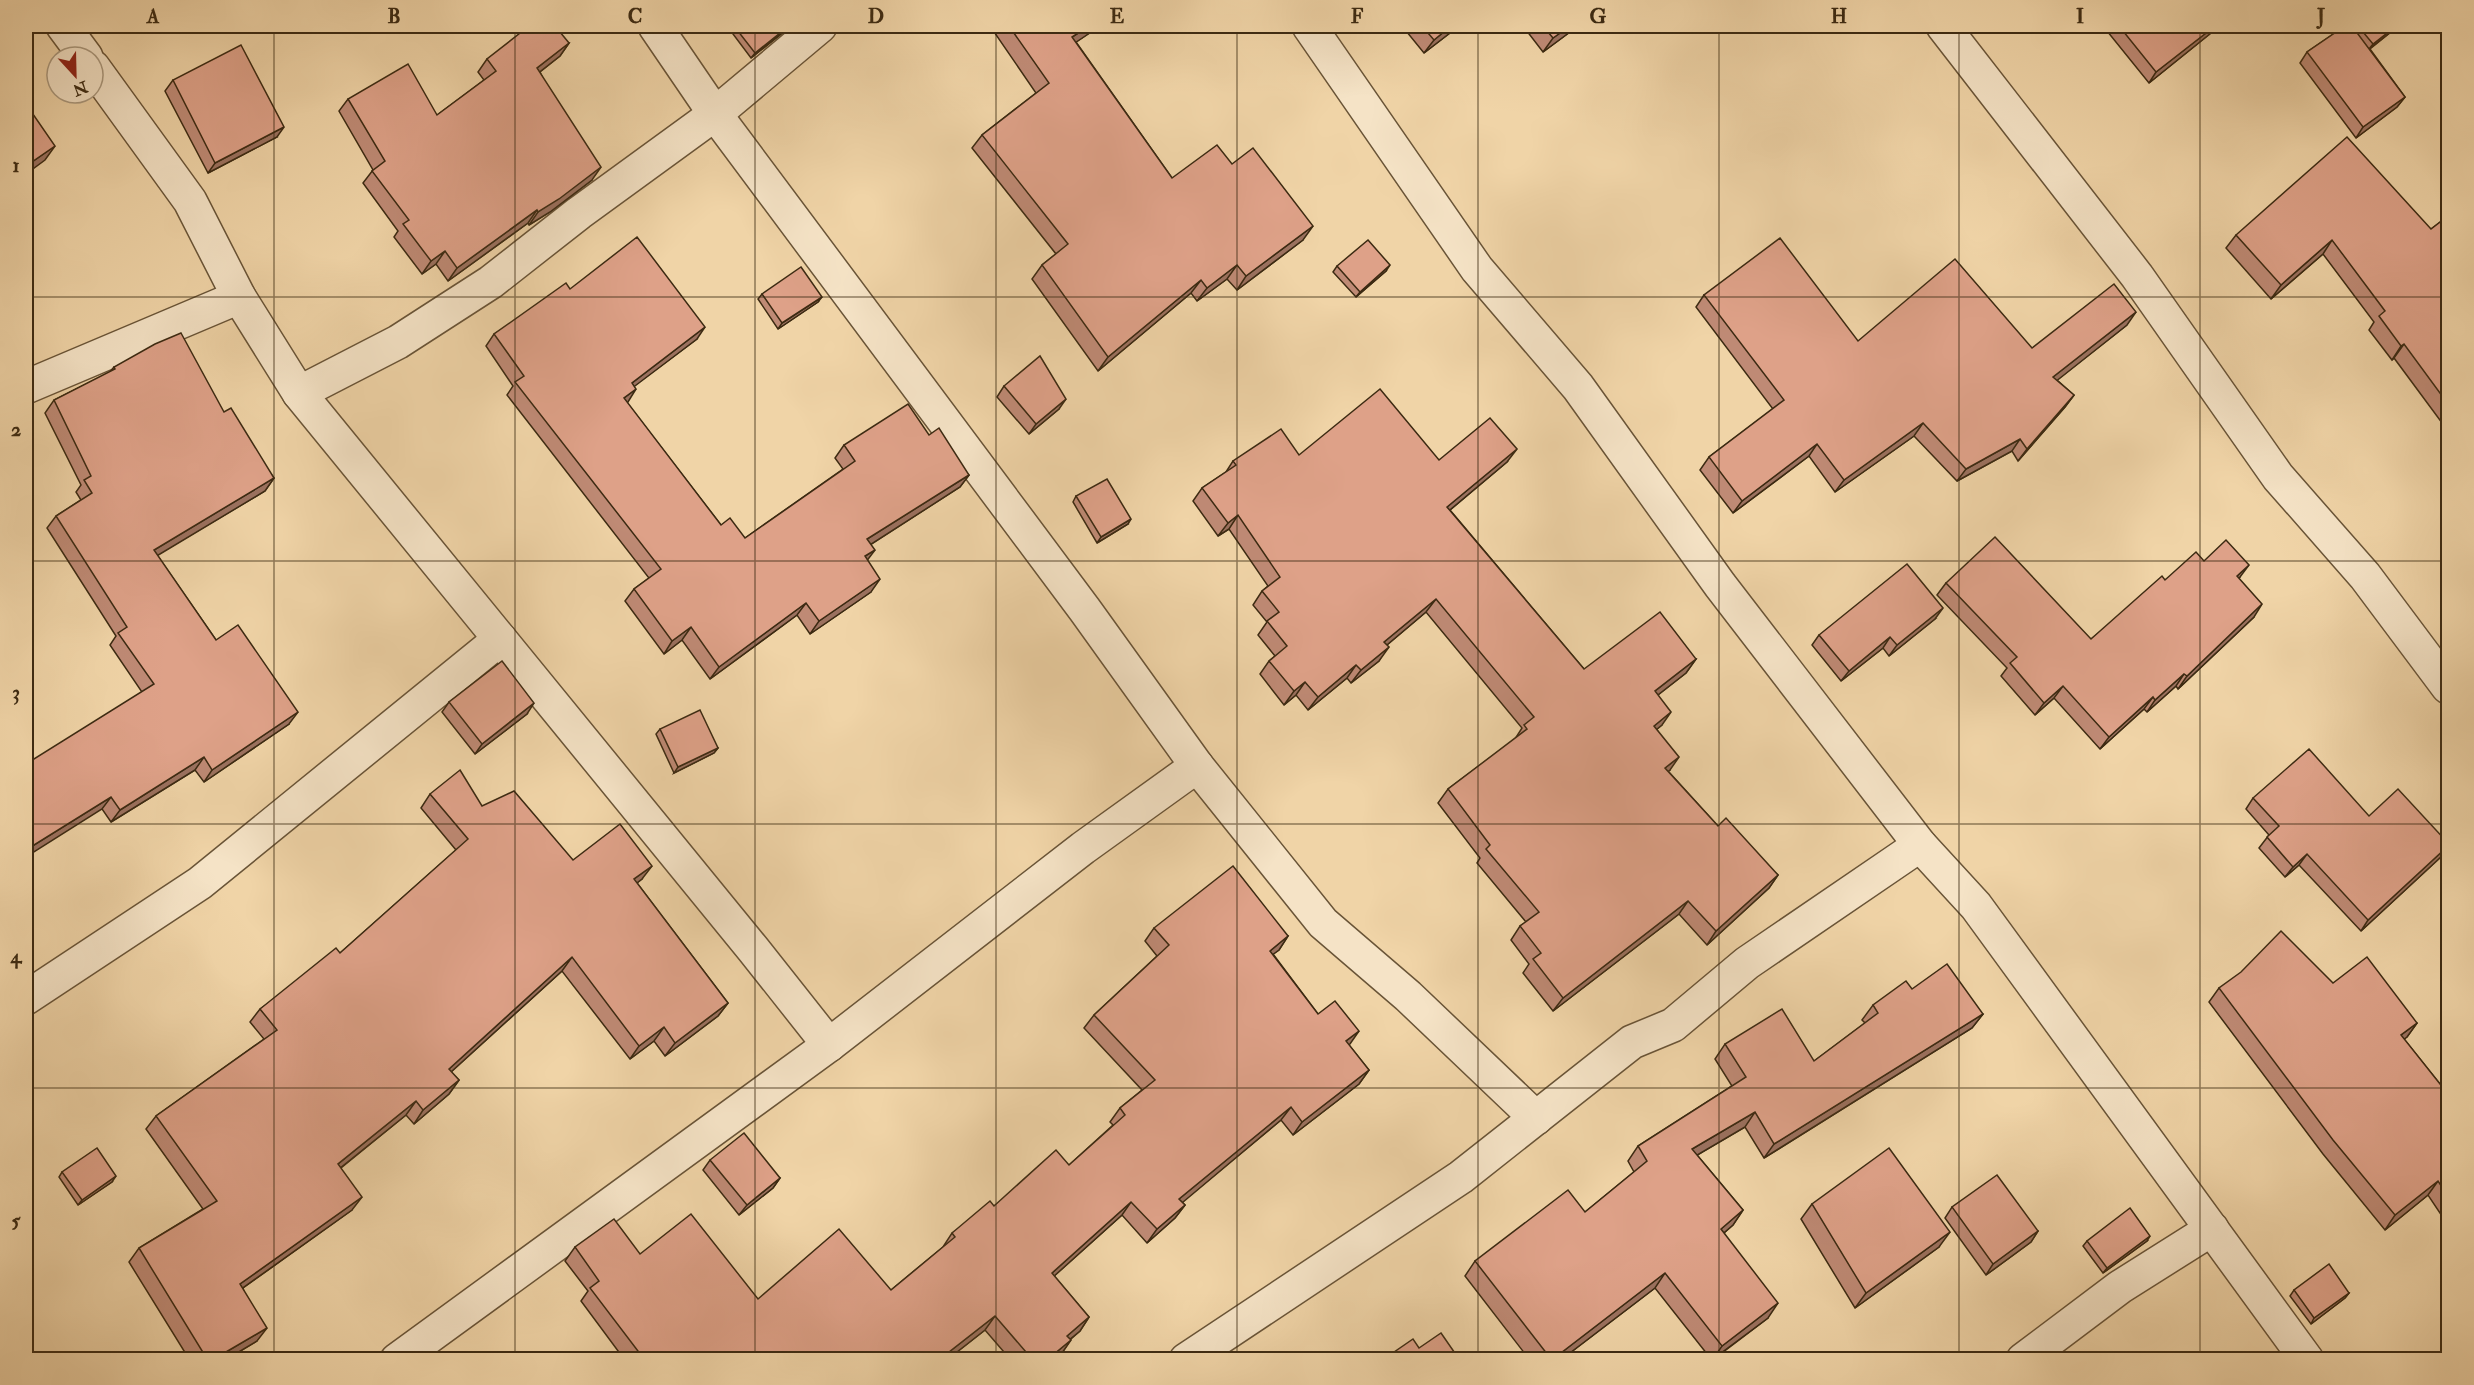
<svg xmlns="http://www.w3.org/2000/svg" width="2474" height="1385" viewBox="0 0 2474 1385" font-family="'IM FELL Double Pica',serif">
	<style>
		.lines { fill: none; stroke-linecap: round; stroke-linejoin: round }
		.street-casing { stroke: #695437; stroke-width: 36 }
		.street { stroke: #f5e3c6; stroke-width: 33 }
		.wall { fill: #bf8a75; stroke: #3c2a12; stroke-width: 1.5 }
		.shaded-wall { fill: #9b715f; stroke: #3c2a12; stroke-width: 1.5 }
		.building { fill: #dea188; stroke: #3c2a12; stroke-width: 1.5 }
		.grid { fill: none; stroke: #3c2a12; stroke-width: 1.5; stroke-opacity: 0.55 }
		.neatline { fill: none; stroke: #3c2a12; stroke-width: 2 }
		.grid-label { font-size: 20px; text-anchor: middle; font-weight: bold; fill: #3c2a12 }
	</style>
	<rect width="100%" height="100%" fill="#f0d4a7"/>
	<filter id="stains"><feTurbulence type="fractalNoise" baseFrequency=".00333" numOctaves="4"/><feColorMatrix values="0 0 0 0 .2 0 0 0 0 .09 0 0 0 0 .02 0 0 0 .5 -.17"/></filter>
	<radialGradient id="worn" r=".72"><stop offset=".6" stop-color="#630" stop-opacity="0"/><stop offset="1" stop-color="#630" stop-opacity=".3"/></radialGradient>
	<g class="lines">
		<g class="street-casing">
			<g id="street">
				<path d="M63 26 86 57"/>
				<path d="M655 26 715 114 1085 610 1197 766 1323 923 1408 996 1536 1118"/>
				<path d="M1309 26 1477 269 1578 387 1720 585 1920 845 1976 906 2307 1360"/>
				<path d="M1943 26 2137 276 2278 477 2365 576 2448 687"/>
				<path d="M93 67 190 201 239 297 299 393 753 949 829 1045"/>
				<path d="M26 387 239 297"/>
				<path d="M299 393 398 342 491 282 579 213 715 114 820 26"/>
				<path d="M26 998 200 883 500 639"/>
				<path d="M397 1360 829 1045 1083 848 1197 766"/>
				<path d="M1186 1360 1461 1177 1632 1042 1673 1025 1747 963 1920 845"/>
				<path d="M2023 1360 2120 1287 2212 1229"/>
			</g>
		</g>
		<use href="#street" class="street"/>
	</g>
	<g class="wall">
		<path d="M727 26H782L781 34 751 58Z"/>
		<path d="M990 26H1100L1076 42 1172 178 1232 164 1303 240 1237 290 1227 279 1197 301 1191 293 1098 371 1032 279 1042 265 1056 254 972 148 982 135 1036 93Z"/>
		<path d="M1376 26H1385L1380 30Z"/>
		<path d="M1402 26H1459L1424 53Z"/>
		<path d="M1523 26H1578L1543 52Z"/>
		<path d="M2103 26H2217L2211 33 2149 83Z"/>
		<path d="M2345 26H2398L2396 28 2370 49 2405 97 2397 107 2356 138 2300 63 2307 52Z"/>
		<path d="M569 43 560 56 540 72 592 180 550 212 529 225 528 223 448 281 436 264 422 274 394 237 398 231 363 183 373 170 339 111 348 99 437 115 484 80 478 72 487 59Z"/>
		<path d="M173 80 277 137 208 173 165 91Z"/>
		<path d="M2448 216V431L2394 358 2392 360 2369 330 2374 322 2323 254 2271 299 2226 248 2236 235 2431 229Z"/>
		<path d="M1337 266 1386 271 1356 297 1333 272Z"/>
		<path d="M570 289 697 339 634 386 627 403 721 525 745 538 843 469 835 458 844 445 929 435 969 475 960 487 871 544 867 560 871 592 810 634 797 615 710 679 682 640 664 654 625 601 634 589 649 578 507 395 513 386 486 346 494 334Z"/>
		<path d="M762 294 818 302 778 329 758 299Z"/>
		<path d="M1704 295 1858 341 2032 348 2127 325 2057 380 2074 395 2065 407 2018 461 2012 451 1957 481 1914 436 1835 492 1809 456 1733 513 1700 470 1709 457 1773 409 1696 307Z"/>
		<path d="M114 367 224 412 274 478 265 491 157 555 216 640 289 724 204 782 195 770 111 822 102 809 142 692 110 645 116 636 47 528 56 516 81 500 76 492 81 485 45 413 54 400 110 372Z"/>
		<path d="M1004 386 1059 409 1029 434 997 397Z"/>
		<path d="M1299 455 1507 462 1450 510 1584 669 1696 659 1686 673 1658 695 1662 725 1657 729 1670 770 1668 771 1718 826 1778 875 1769 888 1707 945 1679 914 1553 1011 1523 973 1529 964 1511 940 1520 926 1526 922 1477 863 1480 858 1438 803 1448 789 1515 739 1522 728 1426 612 1387 645 1379 661 1351 683 1347 678 1308 710 1296 695 1284 705 1260 674 1269 661 1275 656 1258 635 1267 622 1253 605 1262 591 1268 586 1229 529 1218 536 1193 501 1202 488 1226 472 1233 461Z"/>
		<path d="M1076 496 1128 524 1097 543 1073 502Z"/>
		<path d="M2204 561 2240 577 2239 578 2254 617 2178 689 2176 686 2147 712 2144 709 2100 749 2054 698 2035 715 2001 676 2007 668 1937 595 1946 583 2091 639 2165 580Z"/>
		<path d="M1935 619 1889 656 1883 648 1841 681 1812 645 1819 635Z"/>
		<path d="M449 702 527 714 475 754 442 712Z"/>
		<path d="M660 729 718 748 714 753 674 773 656 734Z"/>
		<path d="M430 794 482 806 573 860 642 879 637 883 728 1003 718 1016 665 1056 654 1041 630 1059 562 971 451 1072 459 1080 449 1094 414 1124 406 1115 341 1168 352 1210 243 1288 257 1341 227 1359H189L129 1262 139 1248 203 1209 146 1129 156 1116 264 1039 250 1022 260 1009 340 953 456 850 421 808Z"/>
		<path d="M2253 798 2369 816 2443 855 2361 931 2299 865 2285 877 2259 848 2269 835 2246 809Z"/>
		<path d="M1154 928 1288 936 1279 950 1273 954 1318 1014 1349 1045 1369 1070 1359 1084 1293 1135 1281 1120 1182 1202 1185 1205 1175 1218 1147 1243 1122 1215 1054 1276 1089 1317 1080 1331 1071 1339 1062 1353 1055 1359H1010L985 1330 948 1359H624L581 1301 588 1291 565 1261 575 1247 640 1254 758 1299 891 1290 943 1247 952 1233 994 1206 1069 1165 1113 1125 1110 1122 1120 1108 1142 1090 1084 1028 1094 1015 1157 956 1145 941Z"/>
		<path d="M2333 983 2417 1023 2407 1037 2404 1039 2448 1094V1225L2428 1195 2385 1230 2323 1154 2209 1002 2219 988Z"/>
		<path d="M1912 989 1983 1014 1972 1028 1764 1158 1745 1127 1697 1155 1743 1210 1733 1225 1724 1233 1768 1318 1714 1359H1711L1655 1288 1562 1359H1529L1465 1276 1475 1261 1585 1212 1634 1172 1628 1161 1638 1146 1732 1086 1715 1059 1725 1044 1814 1061 1865 1023 1862 1020 1873 1005Z"/>
		<path d="M710 1160 780 1178 773 1188 739 1215 703 1170Z"/>
		<path d="M62 1172 112 1182 78 1205 59 1177Z"/>
		<path d="M1812 1204 1939 1247 1855 1308 1801 1219Z"/>
		<path d="M1952 1207 2038 1231 2031 1242 1986 1275 1945 1218Z"/>
		<path d="M2087 1241H2147L2103 1273 2083 1246Z"/>
		<path d="M2294 1290 2349 1293 2345 1298 2311 1324 2290 1296Z"/>
	</g>
	<g class="shaded-wall">
		<path d="M1089 26H1100L1063 51 1072 37Z"/>
		<path d="M1451 26H1459L1424 53 1434 40Z"/>
		<path d="M1570 26H1578L1543 52 1553 38Z"/>
		<path d="M2215 26H2217L2211 33 2149 83 2156 72Z"/>
		<path d="M2396 26H2398L2396 28 2369 49 2373 44Z"/>
		<path d="M785 29 781 34 751 58 755 53Z"/>
		<path d="M569 43 560 56 528 81 537 68Z"/>
		<path d="M2405 97 2397 107 2356 138 2363 127Z"/>
		<path d="M284 127 277 137 208 173 215 163Z"/>
		<path d="M55 146 45 160 26 174V166Z"/>
		<path d="M601 167 592 180 550 212 529 225 538 212Z"/>
		<path d="M537 210 528 223 448 281 457 268Z"/>
		<path d="M1313 226 1303 240 1237 290 1246 276Z"/>
		<path d="M2332 240 2323 254 2271 299 2281 285Z"/>
		<path d="M445 251 436 264 422 274 431 261Z"/>
		<path d="M1237 265 1227 279 1197 301 1207 288Z"/>
		<path d="M1390 265 1386 271 1356 297 1360 292Z"/>
		<path d="M1201 280 1191 293 1098 371 1108 357Z"/>
		<path d="M822 297 818 302 778 329 782 323Z"/>
		<path d="M2136 312 2127 325 2045 390 2053 377Z"/>
		<path d="M705 327 697 339 623 395 632 383Z"/>
		<path d="M2404 344 2394 358 2392 360 2401 346Z"/>
		<path d="M636 389 628 402 615 411 624 398Z"/>
		<path d="M2074 395 2065 407 2018 461 2027 449Z"/>
		<path d="M1066 399 1059 409 1029 434 1036 424Z"/>
		<path d="M1923 423 1914 436 1835 492 1844 480Z"/>
		<path d="M2020 439 2012 451 1957 481 1966 469Z"/>
		<path d="M1817 444 1809 456 1733 513 1742 501Z"/>
		<path d="M1517 449 1507 462 1438 520 1447 507Z"/>
		<path d="M969 475 960 487 859 552 867 539Z"/>
		<path d="M274 478 265 491 145 563 154 550Z"/>
		<path d="M1238 515 1229 529 1218 536 1228 523Z"/>
		<path d="M1131 519 1128 524 1097 543 1101 537Z"/>
		<path d="M875 550 866 562 865 556Z"/>
		<path d="M2249 565 2240 577 2228 588 2237 576Z"/>
		<path d="M880 579 871 592 810 634 819 621Z"/>
		<path d="M1436 599 1426 612 1375 655 1384 642Z"/>
		<path d="M806 603 797 615 710 679 719 667Z"/>
		<path d="M2262 604 2254 617 2178 689 2187 676Z"/>
		<path d="M1943 608 1935 619 1889 656 1897 645Z"/>
		<path d="M691 627 682 640 664 654 672 641Z"/>
		<path d="M1890 637 1883 648 1841 681 1849 671Z"/>
		<path d="M1389 647 1379 661 1351 683 1361 670Z"/>
		<path d="M1696 659 1686 673 1645 705 1655 691Z"/>
		<path d="M1356 665 1347 678 1308 710 1318 697Z"/>
		<path d="M2184 674 2176 686 2147 712 2155 700Z"/>
		<path d="M1305 682 1296 695 1284 705 1294 691Z"/>
		<path d="M2063 686 2054 698 2035 715 2044 703Z"/>
		<path d="M2153 697 2144 709 2100 749 2109 737Z"/>
		<path d="M534 703 527 714 475 754 482 744Z"/>
		<path d="M298 712 289 724 204 782 212 770Z"/>
		<path d="M1671 712 1662 725 1645 739 1654 726Z"/>
		<path d="M718 748 714 753 674 773 678 767Z"/>
		<path d="M204 757 195 770 111 822 120 810Z"/>
		<path d="M1679 757 1670 770 1656 781 1665 768Z"/>
		<path d="M111 797 102 809 26 857V850Z"/>
		<path d="M2448 846 2443 855 2361 931 2368 920Z"/>
		<path d="M2307 854 2299 865 2285 877 2293 867Z"/>
		<path d="M652 866 642 879 625 892 634 879Z"/>
		<path d="M1778 875 1769 888 1707 945 1716 931Z"/>
		<path d="M1688 901 1679 914 1553 1011 1563 998Z"/>
		<path d="M1288 936 1279 950 1260 964 1270 951Z"/>
		<path d="M572 957 562 971 440 1082 449 1069Z"/>
		<path d="M728 1003 718 1016 665 1056 675 1043Z"/>
		<path d="M1983 1014 1972 1028 1764 1158 1774 1144Z"/>
		<path d="M2417 1023 2407 1037 2391 1049 2401 1035Z"/>
		<path d="M664 1027 654 1041 630 1059 639 1046Z"/>
		<path d="M1359 1031 1350 1044 1336 1054 1346 1041Z"/>
		<path d="M1369 1070 1359 1084 1293 1135 1302 1122Z"/>
		<path d="M459 1080 449 1094 414 1124 423 1110Z"/>
		<path d="M416 1101 406 1115 329 1177 338 1164Z"/>
		<path d="M1291 1107 1281 1120 1170 1213 1179 1199Z"/>
		<path d="M1755 1112 1745 1127 1682 1164 1692 1149Z"/>
		<path d="M116 1176 112 1182 78 1205 82 1200Z"/>
		<path d="M780 1178 773 1188 739 1215 747 1205Z"/>
		<path d="M2438 1181 2428 1195 2385 1230 2395 1215Z"/>
		<path d="M362 1197 352 1210 230 1297 240 1284Z"/>
		<path d="M1131 1202 1122 1215 1042 1287 1052 1273Z"/>
		<path d="M1185 1205 1175 1218 1147 1243 1157 1229Z"/>
		<path d="M1743 1210 1733 1225 1711 1244 1721 1229Z"/>
		<path d="M2038 1231 2031 1242 1986 1275 1993 1264Z"/>
		<path d="M1950 1232 1939 1247 1855 1308 1866 1293Z"/>
		<path d="M2150 1236 2147 1241 2103 1273 2107 1268Z"/>
		<path d="M1665 1273 1655 1288 1562 1359H1553Z"/>
		<path d="M2349 1293 2345 1298 2311 1324 2314 1318Z"/>
		<path d="M1778 1303 1768 1318 1713 1359 1722 1346Z"/>
		<path d="M995 1316 985 1330 948 1359H940Z"/>
		<path d="M1089 1317 1080 1331 1058 1349 1067 1336Z"/>
		<path d="M267 1328 257 1341 227 1359H214Z"/>
		<path d="M1071 1340 1062 1353 1055 1359H1048Z"/>
	</g>
	<g class="building">
		<path d="M529 26H555L569 43 537 68 601 167 559 199 538 212 537 210 457 268 445 251 431 261 403 224 409 220 372 171 385 161 348 99 408 64 437 115 496 71 487 59Z"/>
		<path d="M734 26H782L785 29 755 53Z"/>
		<path d="M1009 26H1089L1072 37 1172 178 1217 145 1232 164 1253 148 1313 226 1246 276 1237 265 1207 288 1201 280 1108 357 1042 265 1068 244 982 135 1049 83Z"/>
		<path d="M1422 26H1451L1434 40Z"/>
		<path d="M1543 26H1570L1553 38Z"/>
		<path d="M2119 26H2215L2156 72Z"/>
		<path d="M2345 26H2352L2405 97 2363 127 2307 52Z"/>
		<path d="M2358 26H2396L2373 44Z"/>
		<path d="M241 45 284 127 215 163 173 80Z"/>
		<path d="M26 104 55 146 26 166Z"/>
		<path d="M2347 137 2431 229 2448 216V404L2404 344 2401 346 2379 316 2385 311 2332 240 2281 285 2236 235Z"/>
		<path d="M637 237 705 327 632 383 636 389 624 398 721 525 730 518 745 538 855 461 844 445 908 404 929 435 939 428 969 475 867 539 875 550 865 556 880 579 819 621 806 603 719 667 691 627 672 641 634 589 661 569 515 382 524 376 494 334 566 283 570 289Z"/>
		<path d="M1780 238 1858 341 1955 259 2032 348 2114 284 2136 312 2053 377 2074 395 2027 449 2020 439 1966 469 1923 423 1844 480 1817 444 1742 501 1709 457 1784 400 1704 295Z"/>
		<path d="M1368 240 1390 265 1360 292 1337 266Z"/>
		<path d="M801 267 822 297 782 323 762 294Z"/>
		<path d="M181 333 224 412 231 408 274 478 154 550 216 640 238 625 298 712 212 770 204 757 120 810 111 797 26 850V764L154 684 118 633 127 627 56 516 92 493 84 480 91 476 54 400 115 369 114 367 155 344Z"/>
		<path d="M1040 356 1066 399 1036 424 1004 386Z"/>
		<path d="M1380 389 1439 460 1490 418 1517 449 1447 507 1584 669 1660 612 1696 659 1655 691 1671 712 1654 726 1679 757 1665 768 1718 826 1726 818 1778 875 1716 931 1688 901 1563 998 1533 959 1541 953 1520 926 1539 912 1486 849 1490 845 1448 789 1527 729 1524 725 1534 717 1436 599 1384 642 1389 647 1361 670 1356 665 1318 697 1305 682 1294 691 1269 661 1287 646 1267 621 1279 612 1262 591 1280 577 1238 515 1228 523 1202 488 1236 465 1233 461 1281 429 1299 455Z"/>
		<path d="M1107 479 1131 519 1101 537 1076 496Z"/>
		<path d="M1995 537 2091 639 2162 576 2165 580 2196 552 2204 561 2226 540 2249 565 2237 576 2262 604 2187 676 2184 674 2155 700 2153 697 2109 737 2063 686 2044 703 2010 663 2017 657 1946 583Z"/>
		<path d="M1907 564 1943 608 1897 645 1890 637 1849 671 1819 635Z"/>
		<path d="M502 661 534 703 482 744 449 702Z"/>
		<path d="M700 710 718 748 678 767 660 729Z"/>
		<path d="M2309 749 2369 816 2398 789 2448 843V846L2368 920 2307 854 2293 867 2267 837 2279 826 2253 798Z"/>
		<path d="M460 770 482 806 514 791 573 860 620 824 652 866 634 879 728 1003 675 1043 664 1027 639 1046 572 957 449 1069 459 1080 423 1110 416 1101 338 1164 362 1197 240 1284 267 1328 214 1359H207L139 1248 217 1201 156 1116 277 1030 260 1009 336 948 340 953 468 839 430 794Z"/>
		<path d="M1233 866 1288 936 1270 951 1318 1014 1335 1001 1359 1031 1346 1041 1369 1070 1302 1122 1291 1107 1179 1199 1185 1205 1157 1229 1131 1202 1052 1273 1089 1317 1067 1336 1071 1340 1048 1359H1032L995 1316 940 1359H644L590 1288 599 1281 575 1247 614 1219 640 1254 691 1214 758 1299 839 1229 891 1290 955 1237 952 1233 990 1201 994 1206 1056 1150 1069 1165 1125 1115 1120 1108 1155 1080 1094 1015 1169 945 1154 928Z"/>
		<path d="M2281 931 2333 983 2367 957 2417 1023 2401 1035 2448 1094V1196L2438 1181 2395 1215 2333 1140 2219 988 2241 972Z"/>
		<path d="M1947 964 1983 1014 1774 1144 1755 1112 1692 1149 1743 1210 1721 1229 1778 1303 1722 1346 1665 1273 1553 1359H1551L1475 1261 1568 1190 1585 1212 1647 1161 1638 1146 1746 1077 1725 1044 1782 1009 1814 1061 1878 1013 1873 1005 1906 981 1912 989Z"/>
		<path d="M744 1133 780 1178 747 1205 710 1160Z"/>
		<path d="M97 1148 116 1176 82 1200 62 1172Z"/>
		<path d="M1889 1148 1950 1232 1866 1293 1812 1204Z"/>
		<path d="M1997 1175 2038 1231 1993 1264 1952 1207Z"/>
		<path d="M2130 1208 2150 1236 2107 1268 2087 1241Z"/>
		<path d="M2329 1264 2349 1293 2314 1318 2294 1290Z"/>
		<path d="M1441 1333 1459 1359H1384L1413 1339 1419 1348Z"/>
	</g>
	<path class="grid" d="M274 26V1360M515 26V1360M755 26V1360M996 26V1360M1237 26V1360M1478 26V1360M1719 26V1360M1959 26V1360M2200 26V1360M26 297H2448M26 561H2448M26 824H2448M26 1088H2448"/>
	<rect width="2474" height="1385" fill="none" stroke="#f0d4a7" stroke-width="66"/>
	<g transform="translate(75 75) rotate(158)"><circle r="28" fill="#f5e3c6" stroke="#ab997e" stroke-width="1.5"/>
	<path d="M0-4.5L10 22L0 15L-10 22Z" fill="#8f2418"/>
	<text y="-9" font-size="16" font-weight="bold" text-anchor="middle" fill="#3c2a12">N</text>
	</g>
	<rect x="33" y="33" width="2408" height="1319" class="neatline"/>
	<g class="grid-label">
		<text x="153" y="23">A</text>
		<text x="394" y="23">B</text>
		<text x="635" y="23">C</text>
		<text x="876" y="23">D</text>
		<text x="1117" y="23">E</text>
		<text x="1357" y="23">F</text>
		<text x="1598" y="23">G</text>
		<text x="1839" y="23">H</text>
		<text x="2080" y="23">I</text>
		<text x="2321" y="23">J</text>
		<text x="16" y="172">1</text>
		<text x="16" y="436">2</text>
		<text x="16" y="699">3</text>
		<text x="16" y="963">4</text>
		<text x="16" y="1227">5</text>
	</g>
	<rect width="100%" height="100%" filter="url(#stains)"/>
	<rect width="100%" height="100%" fill="url(#worn)"/>
</svg>
